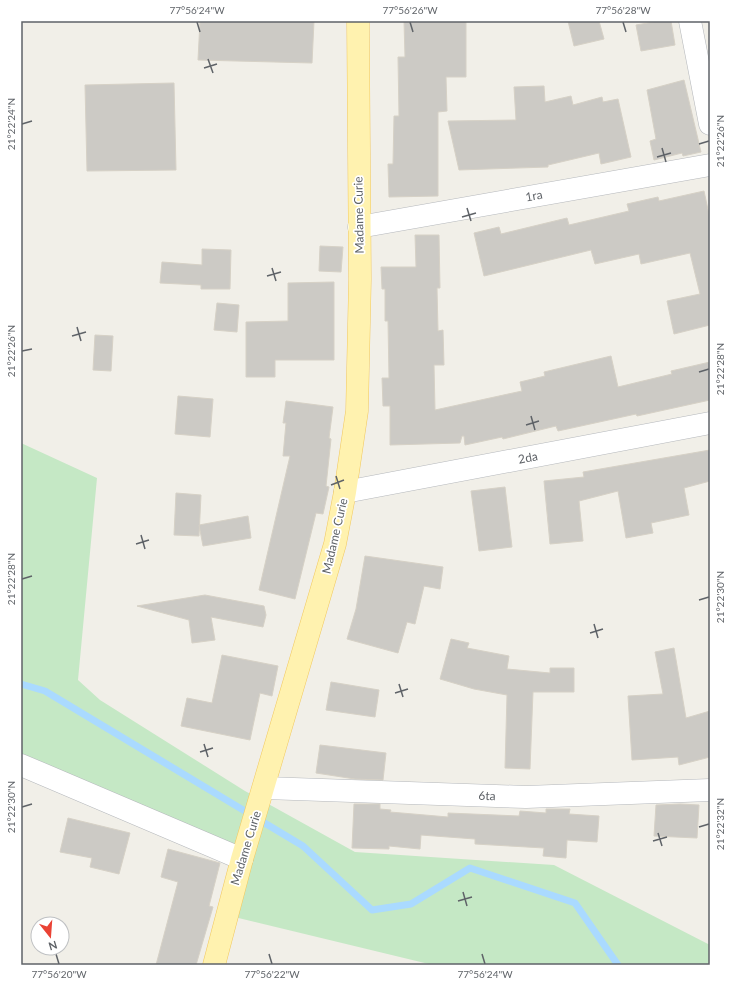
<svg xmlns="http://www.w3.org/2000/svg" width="731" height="986" viewBox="0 0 731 986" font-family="Lato,sans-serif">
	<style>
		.green { fill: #c5e8c5 }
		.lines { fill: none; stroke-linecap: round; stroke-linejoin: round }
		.stream { stroke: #aadaff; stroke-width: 7 }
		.building { fill: #cccac5; stroke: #d6d1c6 }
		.minor-casing { stroke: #b5b8bc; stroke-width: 23 }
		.major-casing { stroke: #f2c960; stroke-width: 23 }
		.minor { stroke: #fff; stroke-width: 22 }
		.major { stroke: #fff2af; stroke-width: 22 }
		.ticks { fill: none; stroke: #5f6368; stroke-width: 1.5 }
		.labels { text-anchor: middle; stroke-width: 3.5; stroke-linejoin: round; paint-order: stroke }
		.street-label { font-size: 12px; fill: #5f6368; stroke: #fff }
		.neatline { fill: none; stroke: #5f6368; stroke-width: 1.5 }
		.ticks-label { font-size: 10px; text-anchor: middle; fill: #5f6368 }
	</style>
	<rect width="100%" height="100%" fill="#f1efe8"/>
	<path class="green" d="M21 443 97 478 78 680 100 700 245 791 355 852 554 865 710 945V965H433L226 915 240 849 21 756Z"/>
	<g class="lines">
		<path class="stream" d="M21 684 45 691 303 846 372 910 411 904 470 868 575 903 618 965"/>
	</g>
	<g class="building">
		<path d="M200 21H314L312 63 198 60Z"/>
		<path d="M404 21H466V77H446L447 111 438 112V196L389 197 388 164H393L394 116H399L398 57H405Z"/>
		<path d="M568 21H599L604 39 574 46Z"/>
		<path d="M659 21H671L675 45 641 51 636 25Z"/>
		<path d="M684 80 701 152 683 156 682 153 654 160 650 141 656 139 647 90Z"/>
		<path d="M174 83 176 170 87 171 85 85Z"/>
		<path d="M544 86 545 102 571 96 573 105 602 97 603 102 618 99 631 157 601 164 599 153 548 165V167L459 170 448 121 516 120 514 87Z"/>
		<path d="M704 191 710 219V325L674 334 667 301 700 294 690 253 641 264 639 254 595 264 591 250 484 276 474 233 499 227 501 234 567 218 569 225 629 211 627 204 658 197 659 201Z"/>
		<path d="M415 235H439L440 288H437L438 331 443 330 444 365H434L435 410 522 391 520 382 545 376 544 372 611 356 618 387 672 374 671 371 710 362V400L637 416 636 414 558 431 556 426 503 439 502 437 465 445 464 436H462L460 443 390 445V406H383L382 378H389L388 321H385V289H382L381 267H416Z"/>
		<path d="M320 246 343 247 341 272 319 271Z"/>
		<path d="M202 249 231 250 230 289H201V285L160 283 162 262 202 265Z"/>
		<path d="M334 282V360H275V377H246V322L288 321V283Z"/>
		<path d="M217 303 239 305 237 332 214 330Z"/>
		<path d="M95 335 113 336 111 371 93 370Z"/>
		<path d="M178 396 213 399 210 437 175 434Z"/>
		<path d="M286 401 333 407 329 438 331 439 326 486 329 487 323 514 316 513 295 599 259 590 290 456H283L286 423H283Z"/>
		<path d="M710 450V481L684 488 689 515 651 523 653 533 626 538 618 491 579 501 583 541 550 544 544 481 584 477 583 472Z"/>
		<path d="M505 487 512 547 479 551 471 491Z"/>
		<path d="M176 493 201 495 199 536 174 535Z"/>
		<path d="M248 516 251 538 203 546 199 525Z"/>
		<path d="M365 556 443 567 440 589 424 586 415 624 407 622 398 653 347 639 356 609Z"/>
		<path d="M205 595 264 606 266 615 263 627 211 617 215 640 192 643 189 620 137 606Z"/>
		<path d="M451 639 469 643 467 648 509 656 507 669 550 673V668H574V692H533L530 769 505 768 507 695 474 689 440 679Z"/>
		<path d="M674 648 686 718 710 711V757L679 765 678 757 632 760 628 696 663 694 655 652Z"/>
		<path d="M222 655 278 666 272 696 260 693 250 740 181 726 187 698 212 703Z"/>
		<path d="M331 682 379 690 375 717 326 710Z"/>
		<path d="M320 745 386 753 383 780 355 779 316 773Z"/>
		<path d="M354 804H380V809L391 810 390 812 448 817V813L519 816 520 811 546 813V809H570L569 814 599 816 597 842 567 840 566 858 543 856 544 848 475 844V839L421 835 420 849 389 846V849L352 848Z"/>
		<path d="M680 804 699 805 697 838 654 836 656 805Z"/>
		<path d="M68 818 130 833 119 874 90 867 92 858 60 852Z"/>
		<path d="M168 849 220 863 209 906 213 907 196 965H156L178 882 161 877Z"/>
	</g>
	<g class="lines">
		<g class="minor-casing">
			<g id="minor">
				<path d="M690 21 710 124"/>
				<path d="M359 227 710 165"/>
				<path d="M345 492 710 423"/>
				<path d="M21 765 242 859"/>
				<path d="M265 788 526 797 710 790"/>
			</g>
		</g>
		<g class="major-casing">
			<path id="major" d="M214 965 242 859 335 544 345 492 357 411 360 279 358 21"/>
		</g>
		<use href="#minor" class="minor"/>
		<use href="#major" class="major"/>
	</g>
	<path class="ticks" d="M197 22 200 32M410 22 413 32M623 22 626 32M208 59 213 73M204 68 217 64M22 124 32 121M699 144 709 141M662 148 666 162M657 157 671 153M467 208 471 221M462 217 476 213M272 268 276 281M267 276 281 272M77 327 81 341M72 336 86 332M22 351 32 349M699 372 709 369M531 416 535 430M526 425 539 421M336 476 340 489M331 485 344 480M141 535 145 549M136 544 149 540M22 579 32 576M699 600 709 597M594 624 598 638M590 633 603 629M399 684 403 697M395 693 408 689M204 744 208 757M200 752 213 748M22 807 32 804M699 827 709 824M658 833 662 846M653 841 667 837M463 892 467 906M458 901 472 897M56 954 59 964M269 954 272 964M482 954 485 964"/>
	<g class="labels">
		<g class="street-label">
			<text transform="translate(534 196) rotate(-10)" y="4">1ra</text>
			<text transform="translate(359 215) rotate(-91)" y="4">Madame Curie</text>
			<text transform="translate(528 458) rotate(-11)" y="4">2da</text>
			<text transform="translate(335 536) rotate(-77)" y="4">Madame Curie</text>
			<text transform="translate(487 796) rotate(2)" y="4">6ta</text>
			<text transform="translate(246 848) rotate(-73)" y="4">Madame Curie</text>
		</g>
	</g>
	<rect width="731" height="986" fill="none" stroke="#ffffff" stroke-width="44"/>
	<g transform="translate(50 936) rotate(163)"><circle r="19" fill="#ffffff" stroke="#bfc1c3"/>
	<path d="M0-3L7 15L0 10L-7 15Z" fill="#ea4335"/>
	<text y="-6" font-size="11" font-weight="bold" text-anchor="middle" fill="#5f6368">N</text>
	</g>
	<rect x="22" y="22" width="687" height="942" class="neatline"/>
	<g class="ticks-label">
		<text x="197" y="14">77°56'24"W</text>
		<text x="410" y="14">77°56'26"W</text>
		<text x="623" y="14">77°56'28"W</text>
		<text transform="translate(11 124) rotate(-90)" y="4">21°22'24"N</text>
		<text transform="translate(720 141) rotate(-90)" y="4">21°22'26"N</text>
		<text transform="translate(11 351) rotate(-90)" y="4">21°22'26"N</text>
		<text transform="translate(720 369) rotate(-90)" y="4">21°22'28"N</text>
		<text transform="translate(11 579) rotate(-90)" y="4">21°22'28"N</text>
		<text transform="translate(720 597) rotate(-90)" y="4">21°22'30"N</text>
		<text transform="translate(11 807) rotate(-90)" y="4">21°22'30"N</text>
		<text transform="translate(720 824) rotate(-90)" y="4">21°22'32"N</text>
		<text x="59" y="978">77°56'20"W</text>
		<text x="272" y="978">77°56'22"W</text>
		<text x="485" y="978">77°56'24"W</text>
	</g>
</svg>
